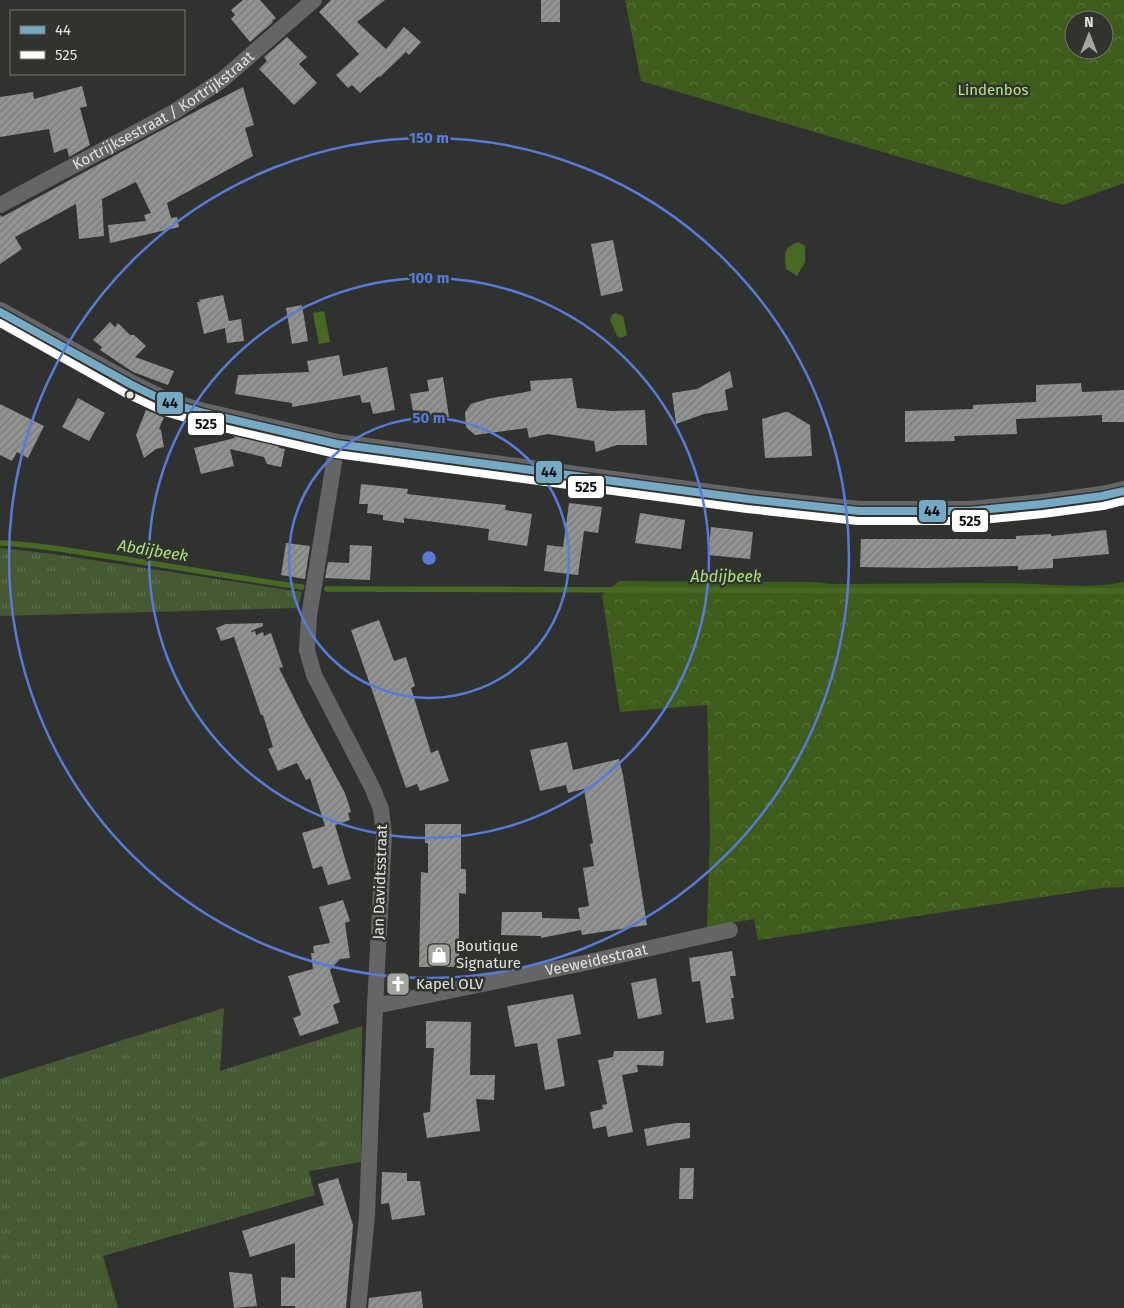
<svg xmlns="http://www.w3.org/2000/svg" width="1124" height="1308" viewBox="0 0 1124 1308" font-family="'Fira Sans',sans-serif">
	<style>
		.grass { fill: url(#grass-tufts) }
		.forest { fill: url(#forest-crowns); fill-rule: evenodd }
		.water { fill: #476924 }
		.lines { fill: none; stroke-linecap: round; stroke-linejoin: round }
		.stream { stroke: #476924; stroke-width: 5.5 }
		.building { fill: url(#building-hatch) }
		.minor { stroke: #646564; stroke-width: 16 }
		.tertiary { stroke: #646564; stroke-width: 20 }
		.bus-1-casing { stroke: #30332e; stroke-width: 11 }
		.bus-2-casing { stroke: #30332e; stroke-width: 11 }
		.bus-1 { stroke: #76a9c3; stroke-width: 8 }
		.bus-2 { stroke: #fff; stroke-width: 8 }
		.ring { fill: none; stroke: #587bda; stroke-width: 2.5 }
		.bus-dot { fill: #e1e3df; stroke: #30332e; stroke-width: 2 }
		.labels { text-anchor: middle; stroke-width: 5; stroke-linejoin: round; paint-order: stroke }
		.park-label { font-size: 15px; fill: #b2e782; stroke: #30332e }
		.street-label { font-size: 15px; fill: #e1e3df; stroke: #30332e }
		.poi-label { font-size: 15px; fill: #e1e3df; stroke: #30332e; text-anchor: start }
		.water-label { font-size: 16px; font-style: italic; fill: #abe07c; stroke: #30332e }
		.centre { fill: #587bda; stroke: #30332e; stroke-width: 2.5 }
		.ring-label { font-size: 15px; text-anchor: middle; font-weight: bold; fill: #587bda; stroke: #30332e; stroke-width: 5; stroke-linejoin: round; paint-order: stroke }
		.line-badge { stroke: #30332e; stroke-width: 2 }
		.pale-badge-label { font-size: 14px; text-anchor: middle; font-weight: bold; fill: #111 }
	</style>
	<defs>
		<pattern id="grass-tufts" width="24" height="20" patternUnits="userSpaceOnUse" patternTransform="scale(1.25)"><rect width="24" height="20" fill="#455933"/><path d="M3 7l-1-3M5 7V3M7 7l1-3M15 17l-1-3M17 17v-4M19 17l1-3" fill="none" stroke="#607150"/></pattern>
		<pattern id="forest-crowns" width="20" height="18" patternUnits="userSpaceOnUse" patternTransform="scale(1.25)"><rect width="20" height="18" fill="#3e5d1b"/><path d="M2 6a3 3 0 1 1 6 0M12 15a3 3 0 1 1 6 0" fill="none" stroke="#5a743c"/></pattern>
		<pattern id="building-hatch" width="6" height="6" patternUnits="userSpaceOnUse" patternTransform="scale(1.25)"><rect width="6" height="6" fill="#919390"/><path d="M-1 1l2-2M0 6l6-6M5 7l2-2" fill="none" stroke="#7a7b79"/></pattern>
	</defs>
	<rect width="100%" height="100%" fill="#30322f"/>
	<g class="grass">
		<path d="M0 548 53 554 302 592 298 608 0 616Z"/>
		<path d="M224 1008 220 1071 362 1026 361 1162 309 1171 315 1195 103 1256 118 1308H0V1079Z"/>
	</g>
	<g class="forest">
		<path d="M625 0H1124V183L1063 205 641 81ZM1074 20H1104V50H1074Z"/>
		<path d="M619 581 815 582 831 584C889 584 948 583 1006 583 1045 583 1085 590 1124 582V887L1102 888 758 940 754 919 707 927 710 833 707 705 620 712 602 595Z"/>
	</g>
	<g class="water">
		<path d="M798 242 805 246V262L797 276 786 269C785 254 782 248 798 242Z"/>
		<path d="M324 311 330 342 319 344 313 313Z"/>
		<path d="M616 313 623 316 627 335 621 338 617 336 610 320 612 315Z"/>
	</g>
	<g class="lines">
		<g class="stream">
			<path d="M0 543C33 544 66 550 99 555 167 565 234 578 302 587"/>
			<path d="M327 589 990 591H1124"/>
		</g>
	</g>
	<g class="building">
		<path d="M243 0H260L276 18 272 21 273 22 250 42 231 19 235 15 231 10Z"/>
		<path d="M331 0H385L357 22 386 49 404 27 421 42 409 55 406 52 380 77 379 76 360 93 352 85 348 88 336 75 359 54 319 12Z"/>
		<rect x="541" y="0" width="19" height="22"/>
		<path d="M287 37 307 57 299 64 317 83 294 105 259 69 267 61 264 57Z"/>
		<path d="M82 86 87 106 80 108 90 145 69 157 67 148 54 153 49 129 0 137V97L33 92 34 99Z"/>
		<path d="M243 87 254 125 245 128 253 156 167 203 171 218 177 217 179 227 110 243 108 225 146 221 144 215 151 213 136 182 102 199 104 236 79 239 76 204 15 237 22 249 0 264V215L2 217 200 109Z"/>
		<path d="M613 240 623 291 601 296 591 244Z"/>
		<path d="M223 295 229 321 241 319 244 341 227 343 225 328 204 334 197 302H200L199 300Z"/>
		<path d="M302 305 308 341 292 344 286 308Z"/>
		<path d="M110 322 115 327 118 323 130 335H134L146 346 135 357 174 371 168 385 133 372 100 350 102 347 93 340Z"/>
		<path d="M339 355 343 376 387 367 395 410 373 414 370 402 362 403 360 395 292 407V403L235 394 238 375 309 372 307 361Z"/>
		<path d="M730 371 733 387 725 390 728 410 704 414 676 424 672 393 697 389Z"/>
		<path d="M443 377 449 417 415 422 410 394 429 391 427 380Z"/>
		<path d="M572 378 577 408 612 411 645 410 647 445H617L596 452 594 441 548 434 529 438 527 428 475 435 466 427 465 412 471 404 487 399 531 391 530 381Z"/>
		<path d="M1081 383 1082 392 1124 390V422H1102V415L1016 419 1017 434 954 436 955 441 905 442V411L973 409V405L1036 402V385Z"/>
		<path d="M78 398 105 413 89 441 62 427Z"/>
		<path d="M0 404 44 426 28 458 17 452 12 461 0 455Z"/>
		<path d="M146 410 164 417 159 429 161 430 164 447 156 449 144 458 136 435Z"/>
		<path d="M785 412H788L810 425 812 456 765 458 762 419Z"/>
		<path d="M233 432 280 443 279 448 285 449 281 467 267 464 264 457 230 449 234 466 201 474 194 448 235 438Z"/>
		<path d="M361 484 408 489 407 494 506 505 505 510 532 514 527 546 488 540 489 529 404 518V523L383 520V515L367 513 368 504H359Z"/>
		<path d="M569 503 602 507 598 533 584 531 578 575 544 571 547 545 563 547Z"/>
		<path d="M640 513 685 520 681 549 635 543Z"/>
		<path d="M711 527 753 532 750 559 708 555Z"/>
		<path d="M1106 530 1109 554 1053 559V568L1018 570V566L927 568 860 567 861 539H1016V536L1051 534V536Z"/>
		<path d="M286 543 310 546 305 579 281 575Z"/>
		<path d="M350 545 372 546 370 580 325 578 328 562 349 563Z"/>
		<path d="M379 620 394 661 406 657 415 686 411 688 431 753 438 750 449 781 420 791 417 784 406 788 351 630Z"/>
		<path d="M263 623V626L251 631V632L255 631 256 635 263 632 264 636 271 633 283 667 279 668 304 718 345 793 351 812 348 813 350 820 335 825 351 879 328 885 322 866 313 869 302 833 325 826 310 778 306 780 297 763 278 771 268 749 273 747 263 715H261L234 637 221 641 216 628 226 624Z"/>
		<path d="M567 742 573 770 619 759 623 775 647 925 582 935 581 930 541 938V936L501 935 502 912H542V918L580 919 578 908 589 906 583 868 594 866 590 844 593 843 584 789 568 793 566 785 540 791 530 750Z"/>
		<path d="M425 824H461V869H466V894L459 893V967H419L421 872 428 873V843H425Z"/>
		<path d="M343 900 350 921 345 923 350 958 340 959 330 970 340 1002 333 1005 339 1023 300 1036 293 1018 301 1015 288 976 313 969 311 953H314L313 946 330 943 319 907Z"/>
		<path d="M732 951 736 976H730L734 998H731L734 1019 706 1023 700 981 692 982 689 958Z"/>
		<path d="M656 978 662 1014 638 1019 631 983Z"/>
		<path d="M573 994 581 1034 557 1039 565 1086 545 1090 537 1043 515 1047 507 1006Z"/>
		<path d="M426 1021 471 1022 470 1075H495L494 1100 476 1099 480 1131 427 1138 423 1113 430 1112 434 1048H426Z"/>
		<path d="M614 1051H664L663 1066 637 1065 638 1072 622 1075 633 1132 608 1137 606 1126 593 1129 590 1112 603 1109 602 1105 607 1104 598 1060 613 1057Z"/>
		<path d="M676 1123H690V1138L647 1146 644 1129Z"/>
		<path d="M680 1168H694L693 1199H679Z"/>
		<path d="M382 1172 407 1173V1181H420L425 1215 392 1220 389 1203 381 1204Z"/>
		<path d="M338 1178 353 1225 346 1308H295V1306H281V1277L295 1278V1243L250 1257 242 1231 324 1205 318 1184Z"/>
		<path d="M229 1272 252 1274 257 1306 234 1308Z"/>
		<path d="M421 1291 423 1308H368L369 1298Z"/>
	</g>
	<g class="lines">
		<g class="minor">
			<path id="s1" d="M0 205 174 112 222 80 314 0"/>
			<path d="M337 444 309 616 307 650 314 675 372 787 381 809 384 835 375 1006 367 1216 358 1308"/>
			<path id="s2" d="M375 1006 589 962 730 930"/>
		</g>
		<path class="tertiary" d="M0 312 132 385 169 403 204 413 337 444 748 499 859 511H970L1042 504 1102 496 1124 491"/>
		<g class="bus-1-casing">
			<path id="bus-1" d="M0 312 132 385 169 403 204 413 337 444 748 499 859 511H970L1042 504 1102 496 1124 491"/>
		</g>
		<g class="bus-2-casing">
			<path id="bus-2" d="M0 323 127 394 165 412 202 423 336 454 747 509 858 521H971L1043 514 1103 506 1124 501"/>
		</g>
		<use href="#bus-1" class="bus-1"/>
		<use href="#bus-2" class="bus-2"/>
	</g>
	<g class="ring">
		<circle cx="429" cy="558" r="140"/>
		<circle cx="429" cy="558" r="280"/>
		<circle cx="429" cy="558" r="420"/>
	</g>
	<defs>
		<g id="shop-square" transform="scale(1.25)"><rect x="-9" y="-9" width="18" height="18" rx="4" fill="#a3a5a1" stroke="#30332e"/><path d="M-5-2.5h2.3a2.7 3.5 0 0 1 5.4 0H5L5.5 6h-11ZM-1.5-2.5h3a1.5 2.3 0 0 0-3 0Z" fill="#fff"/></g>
		<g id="church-square" transform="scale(1.25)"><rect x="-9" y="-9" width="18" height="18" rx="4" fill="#a3a5a1" stroke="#30332e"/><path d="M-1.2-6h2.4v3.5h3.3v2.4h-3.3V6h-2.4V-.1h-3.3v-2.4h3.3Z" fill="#fff"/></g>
	</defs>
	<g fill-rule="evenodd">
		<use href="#shop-square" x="439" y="955"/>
		<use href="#church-square" x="398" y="984"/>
	</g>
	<circle class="bus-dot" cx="130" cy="395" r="4.5"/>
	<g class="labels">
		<g class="park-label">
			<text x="993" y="95">Lindenbos</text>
		</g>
		<g class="street-label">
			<text dy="5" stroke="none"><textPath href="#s1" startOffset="189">Kortrijksestraat / Kortrijkstraat</textPath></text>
			<text transform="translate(380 882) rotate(-88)" y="5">Jan Davidtsstraat</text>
			<text dy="5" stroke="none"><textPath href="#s2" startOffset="226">Veeweidestraat</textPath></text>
		</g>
		<g class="poi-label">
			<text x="456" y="951">Boutique<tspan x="456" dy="17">Signature</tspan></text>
			<text x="416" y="989">Kapel OLV</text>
		</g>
		<g class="water-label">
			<text transform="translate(153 550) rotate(9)" y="6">Abdijbeek</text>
			<text x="726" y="582">Abdijbeek</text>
		</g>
	</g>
	<circle cx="429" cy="558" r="8" class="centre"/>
	<g class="ring-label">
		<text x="429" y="143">150 m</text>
		<text x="429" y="283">100 m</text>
		<text x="429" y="423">50 m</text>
	</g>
	<g class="line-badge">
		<rect x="156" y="391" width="28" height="24" rx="5" fill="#76a9c3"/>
		<rect x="187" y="412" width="38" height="24" rx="5" fill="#fff"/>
		<rect x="535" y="460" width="28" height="24" rx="5" fill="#76a9c3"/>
		<rect x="567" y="475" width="38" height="24" rx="5" fill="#fff"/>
		<rect x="918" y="499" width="29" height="24" rx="5" fill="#76a9c3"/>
		<rect x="951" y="509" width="38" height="24" rx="5" fill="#fff"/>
	</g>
	<g class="pale-badge-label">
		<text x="170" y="408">44</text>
		<text x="206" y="429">525</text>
		<text x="549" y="477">44</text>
		<text x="586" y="492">525</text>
		<text x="932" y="516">44</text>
		<text x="970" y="526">525</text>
	</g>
	<rect x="10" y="10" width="175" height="65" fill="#30332e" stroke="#777975"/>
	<rect x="20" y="26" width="25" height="8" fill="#76a9c3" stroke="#777975"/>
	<text x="55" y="35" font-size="15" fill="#e1e3df">44</text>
	<rect x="20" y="51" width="25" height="8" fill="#ffffff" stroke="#777975"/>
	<text x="55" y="60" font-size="15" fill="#e1e3df">525</text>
	<g transform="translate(1089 35)"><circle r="24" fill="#30332e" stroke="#777975"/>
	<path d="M0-4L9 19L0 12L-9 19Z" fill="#a3a5a1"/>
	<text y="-8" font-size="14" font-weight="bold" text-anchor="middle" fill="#e1e3df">N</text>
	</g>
</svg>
